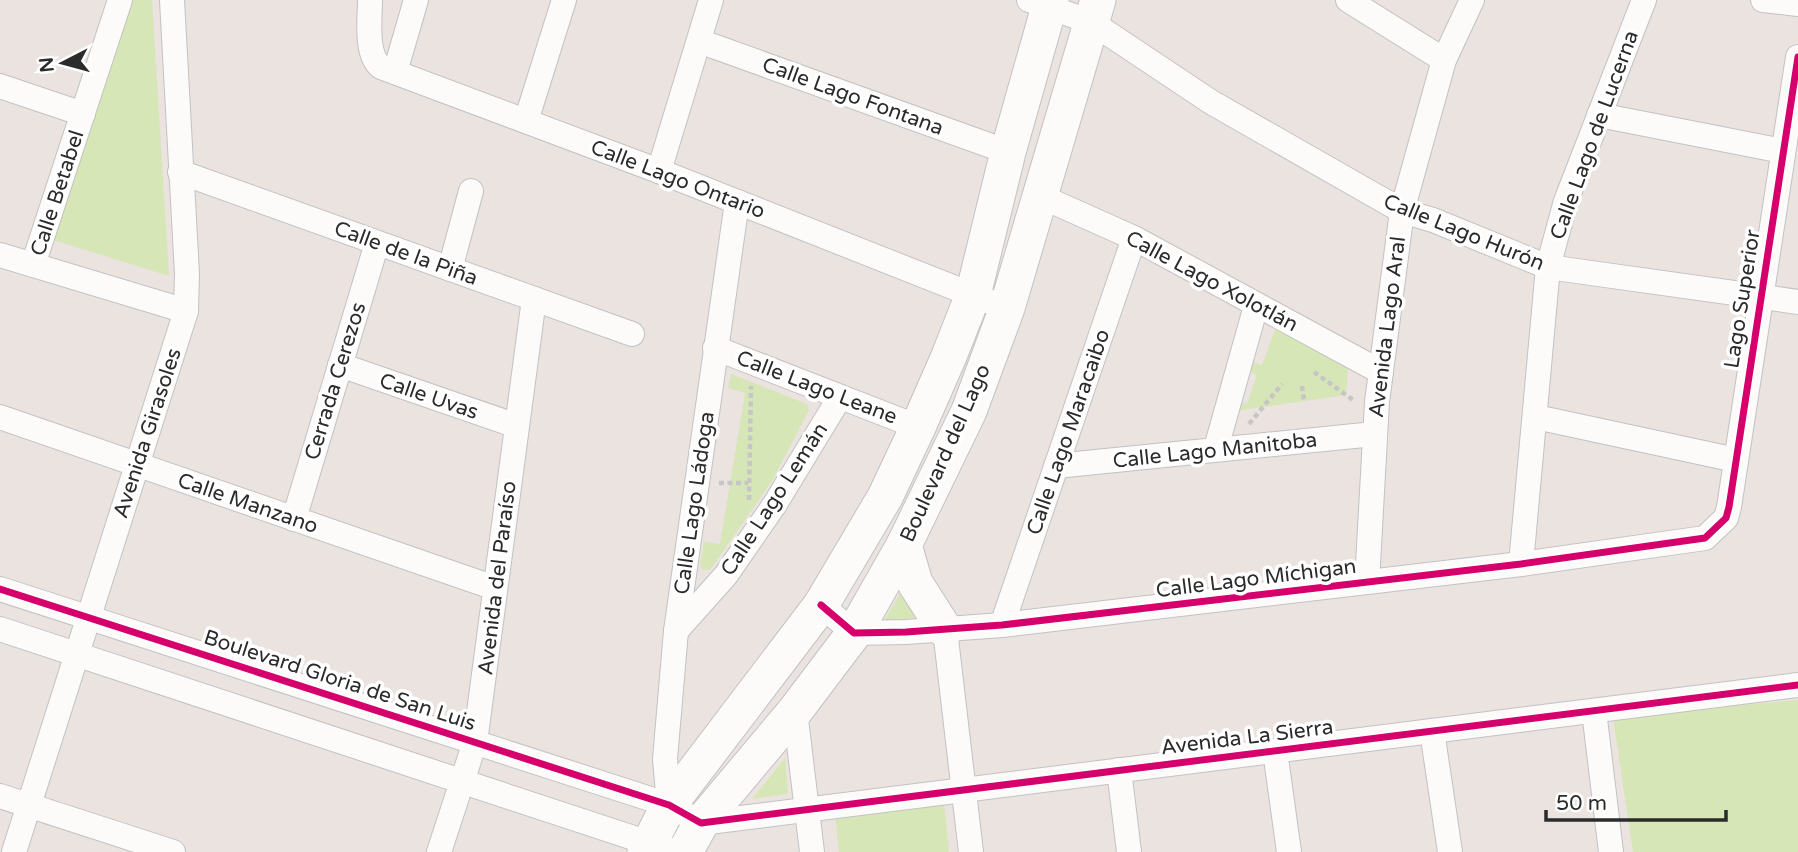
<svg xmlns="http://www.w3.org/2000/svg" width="1798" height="852" viewBox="0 0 1798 852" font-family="'Varela Round',sans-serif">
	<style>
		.green { fill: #d7e6b6 }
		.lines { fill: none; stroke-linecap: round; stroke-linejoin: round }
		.street-casing { stroke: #c3c2c2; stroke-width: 26 }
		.secondary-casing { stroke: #c3c2c2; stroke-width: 37 }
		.path { stroke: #c6c6c6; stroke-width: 4.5; stroke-dasharray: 5 3.5; stroke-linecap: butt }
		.street { stroke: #fcfbfa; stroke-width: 24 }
		.secondary { stroke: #fcfbfa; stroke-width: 35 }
		.cycleway-casing { stroke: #fff; stroke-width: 11 }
		.cycleway { stroke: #d6006c; stroke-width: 7 }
		.labels { text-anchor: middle; stroke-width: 7; stroke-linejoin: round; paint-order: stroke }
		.street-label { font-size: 21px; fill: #2b2b2b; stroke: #fff }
	</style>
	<rect width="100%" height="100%" fill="#eae3e0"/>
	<g class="green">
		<path d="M127 0H152L169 276 50 239Z"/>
		<path d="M1278 322 1349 356 1346 395 1228 412 1227 397 1247 404 1257 375 1237 367 1241 358 1262 365Z"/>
		<path d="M731 374 807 404 809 410 772 481 710 570H703L700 566 704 542 720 544 745 393 728 388Z"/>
		<path d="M904 587 923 617 884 621Z"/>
		<path d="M1798 700V852H1633L1613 717Z"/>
		<path d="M785 758 788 794 752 799Z"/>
		<path d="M944 801 949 852H839L835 817Z"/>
	</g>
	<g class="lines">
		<g class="street-casing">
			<g id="street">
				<path d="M370 0C370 19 365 55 381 67L659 171 988 301"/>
				<path d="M1029 0 1091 22 1211 102 1402 211 1433 220 1548 267 1798 302"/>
				<path d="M1348 0 1444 60"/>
				<path d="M1763 0 1798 4"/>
				<path d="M699 41 1008 152"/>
				<path d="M395 72 416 0"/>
				<path d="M0 86 83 114"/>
				<path d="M1599 115 1783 151"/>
				<path d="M526 121 564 0"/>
				<path d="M659 171 711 0"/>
				<path d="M180 172 632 334"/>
				<path d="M1040 196 1134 238 1381 372"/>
				<path d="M0 255 186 311"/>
				<path d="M33 265 120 0"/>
				<path d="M450 269 471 191"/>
				<path d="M715 348 918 427"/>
				<path d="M340 365 517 426"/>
				<path d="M0 417 495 588"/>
				<path d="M1536 417 1736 460"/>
				<path d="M1216 448 1256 306"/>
				<path d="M1056 466 1374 434"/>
				<path d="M294 519 377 243"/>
				<path d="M1521 564 1548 267 1566 201 1644 0"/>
				<path d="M1367 582 1377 402 1402 211 1444 60 1472 0"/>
				<path d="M0 589 669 805 701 823 1798 685"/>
				<path d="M821 605 854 633 906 632 1002 625 1521 564 1705 538 1726 518 1729 507 1798 57"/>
				<path d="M1002 625 1134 238"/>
				<path d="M0 629 676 852"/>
				<path d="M945 630 971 852"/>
				<path d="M676 631 726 575 775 504 840 397"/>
				<path d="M795 711 812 852"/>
				<path d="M1594 711 1611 852"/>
				<path d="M1432 731 1450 852"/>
				<path d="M1275 751 1289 852"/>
				<path d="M1119 770 1129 852"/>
				<path d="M0 796 173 852"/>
				<path d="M669 805 665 759 676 631 737 202"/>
				<path d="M14 852 186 311 187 274 172 0"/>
				<path d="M439 852 475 742 534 299"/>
			</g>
		</g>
		<g class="secondary-casing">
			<g id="secondary">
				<path d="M904 545 915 583 945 630"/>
				<path d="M645 852 669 805 821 605 885 497 918 427 949 356 973 295 1008 152 1051 0"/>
				<path d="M685 852 701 823 795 711 854 633 904 545 969 411 1007 308 1098 0"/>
			</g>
		</g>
		<g class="path">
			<path d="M1314 372 1353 400"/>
			<path d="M1302 386 1304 401"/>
			<path d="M1249 424 1282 384"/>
			<path d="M719 483H748"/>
			<path d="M749 500 751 386"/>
		</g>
		<use href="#street" class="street"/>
		<use href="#secondary" class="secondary"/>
		<g class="cycleway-casing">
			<g id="cycleway">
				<path d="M0 589 669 805 701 823 1798 685"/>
				<path d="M821 605 854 633 906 632 1002 625 1521 564 1705 538 1726 518 1729 507 1798 57"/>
			</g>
		</g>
		<use href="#cycleway" class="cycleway"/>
	</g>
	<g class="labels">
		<g class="street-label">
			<text transform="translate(853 96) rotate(20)" y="7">Calle Lago Fontana</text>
			<text transform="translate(1594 135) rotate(-70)" y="7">Calle Lago de Lucerna</text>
			<text transform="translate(678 179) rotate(21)" y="7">Calle Lago Ontario</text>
			<text transform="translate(57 193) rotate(-72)" y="7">Calle Betabel</text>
			<text transform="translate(1464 232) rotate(22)" y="7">Calle Lago Hurón</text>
			<text transform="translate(406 253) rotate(20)" y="7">Calle de la Piña</text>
			<text transform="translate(1212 281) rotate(28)" y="7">Calle Lago Xolotlán</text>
			<text transform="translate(1742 299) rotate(-81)" y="7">Lago Superior</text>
			<text transform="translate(1387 327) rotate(-83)" y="7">Avenida Lago Aral</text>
			<text transform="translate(335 381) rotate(-73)" y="7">Cerrada Cerezos</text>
			<text transform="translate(817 387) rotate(21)" y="7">Calle Lago Leane</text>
			<text transform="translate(429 396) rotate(19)" y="7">Calle Uvas</text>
			<text transform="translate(1068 432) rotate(-71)" y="7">Calle Lago Maracaibo</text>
			<text transform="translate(147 433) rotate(-72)" y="7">Avenida Girasoles</text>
			<text transform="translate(1215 450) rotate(-6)" y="7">Calle Lago Manitoba</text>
			<text transform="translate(945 453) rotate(-66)" y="7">Boulevard del Lago</text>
			<text transform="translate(774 499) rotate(-57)" y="7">Calle Lago Lemán</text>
			<text transform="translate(248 503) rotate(19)" y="7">Calle Manzano</text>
			<text transform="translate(694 503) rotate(-82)" y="7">Calle Lago Ládoga</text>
			<text transform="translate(497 578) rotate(-83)" y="7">Avenida del Paraíso</text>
			<text transform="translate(1256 578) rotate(-7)" y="7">Calle Lago Míchigan</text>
			<text transform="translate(340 680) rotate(18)" y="7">Boulevard Gloria de San Luis</text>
			<text transform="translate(1247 737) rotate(-7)" y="7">Avenida La Sierra</text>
		</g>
	</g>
	<g transform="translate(63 63) rotate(264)" stroke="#ffffff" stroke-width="5" paint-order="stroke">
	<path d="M0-5L12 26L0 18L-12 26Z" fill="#2b2b2b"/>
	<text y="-10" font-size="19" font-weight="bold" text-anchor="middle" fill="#2b2b2b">N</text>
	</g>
	<path d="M1546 810v10h180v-10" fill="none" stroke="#2b2b2b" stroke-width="3.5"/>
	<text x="1556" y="810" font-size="21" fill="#2b2b2b" stroke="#ffffff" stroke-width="5" paint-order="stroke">50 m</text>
</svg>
